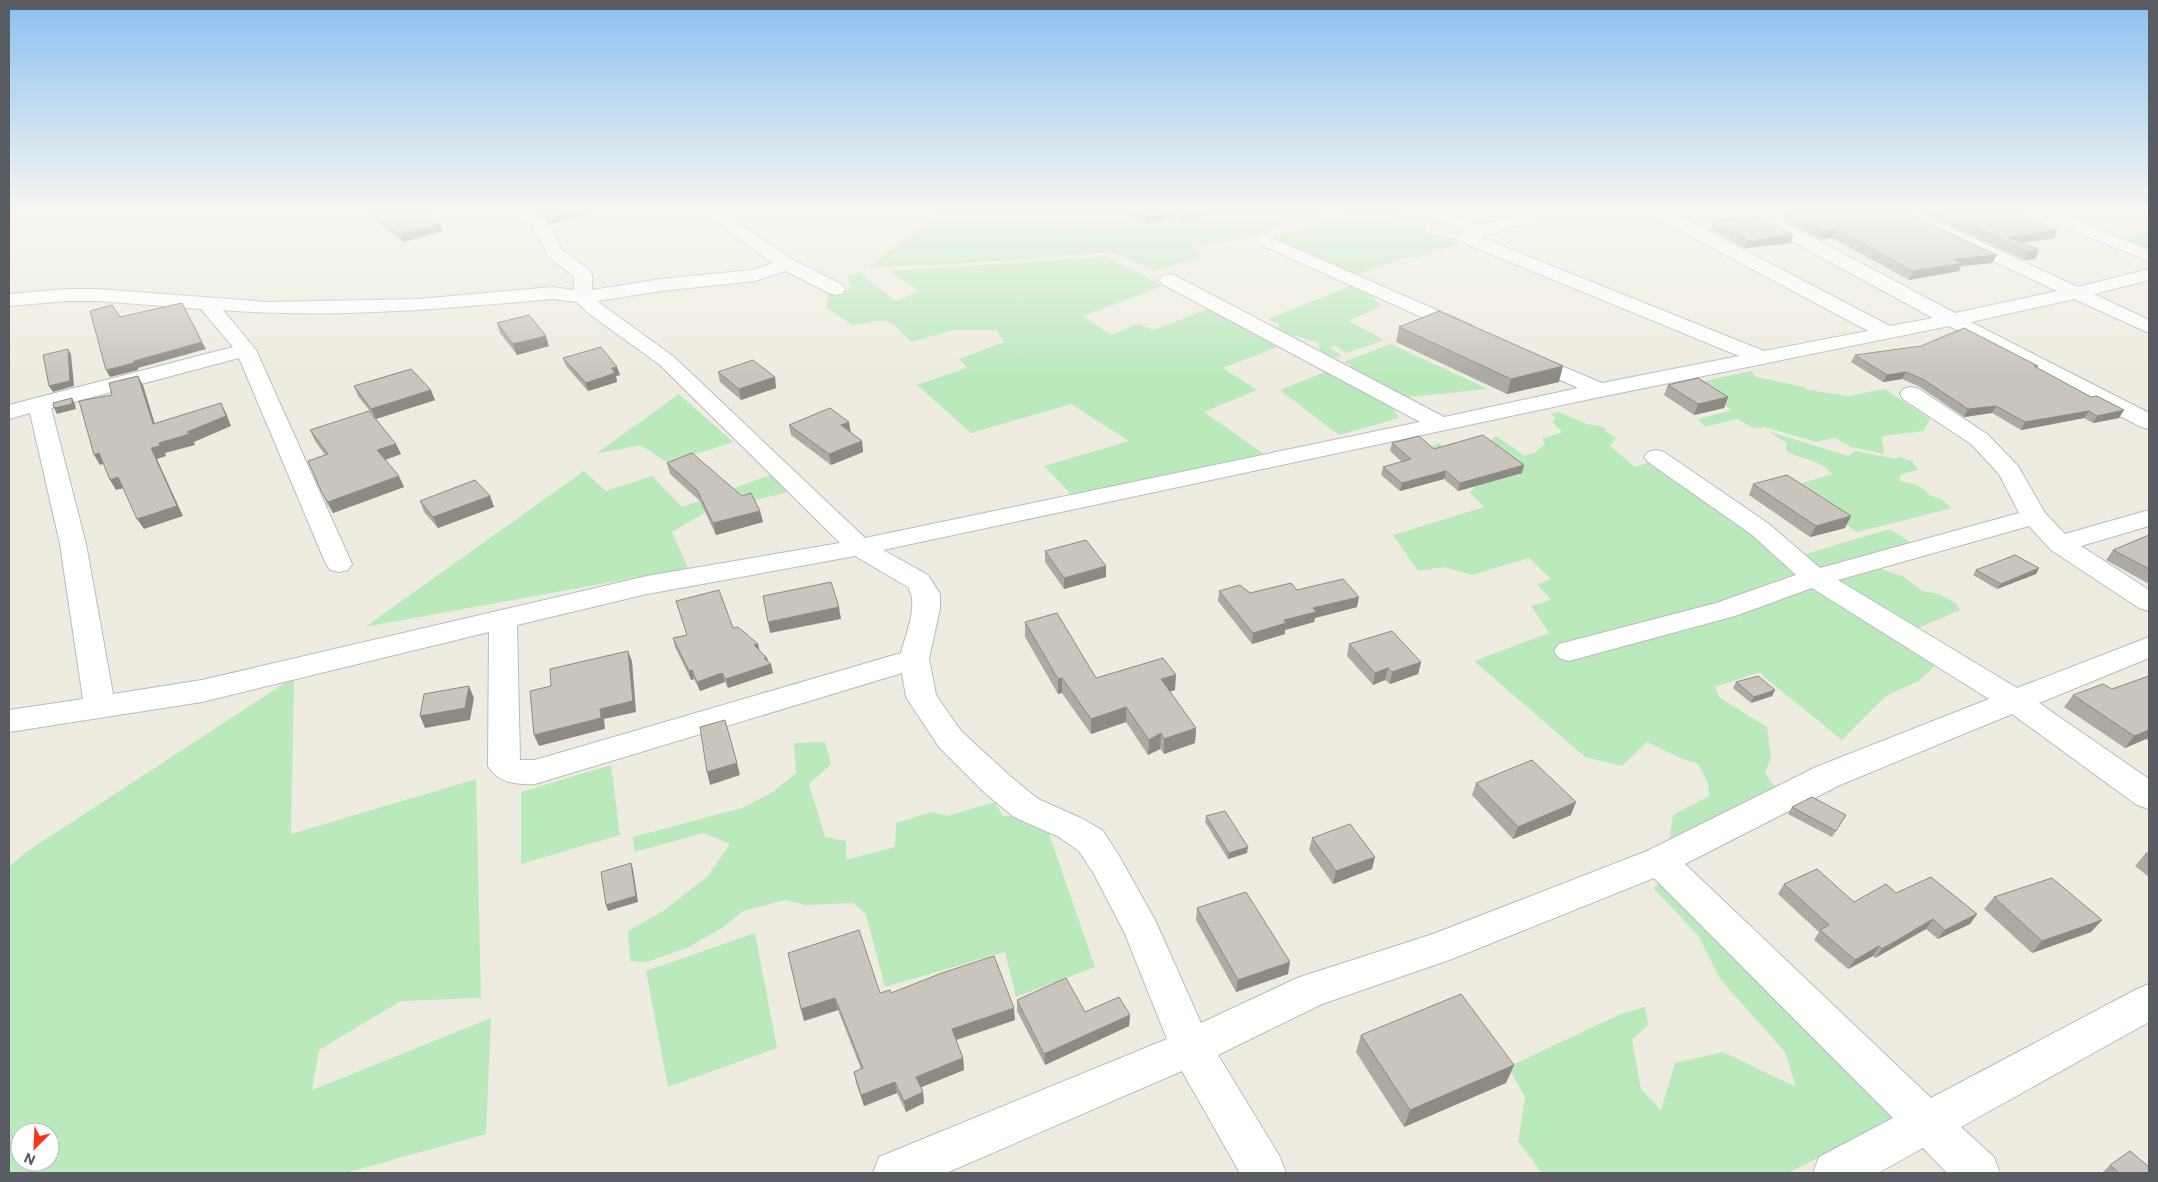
<svg xmlns="http://www.w3.org/2000/svg" width="2158" height="1182" viewBox="0 0 2158 1182" font-family="Commissioner,sans-serif">
	<style>
		.green { fill: #bae9bc; fill-rule: evenodd }
		.lines { fill: none; stroke-linecap: round; stroke-linejoin: round }
		.minor-casing { stroke: #b9bbc1; stroke-width: 2 }
		.minor { fill: #fff; fill-rule: evenodd }
		.wall { fill: #ada9a3 }
		.shaded-wall { fill: #8d8a84 }
		.building { fill: #c9c5bd; stroke: #8d8a84 }
	</style>
	<rect width="100%" height="100%" fill="#eeece0"/>
	<g class="green">
		<path d="M945 210H1392L1407 217 1325 214 1288 221 1265 233 1194 248 1202 257 1154 271 1111 252 943 265 868 267Z"/>
		<path d="M1337 218H1367L1427 226 1425 231 1459 240 1458 245 1431 252 1421 257 1402 258 1356 275 1270 237Z"/>
		<path d="M2149 232V255L2107 237Z"/>
		<path d="M1107 257 1163 286 1083 316 1111 335 1138 324 1154 330 1208 309 1277 347 1223 368 1257 390 1204 412 1264 454 1073 496 1044 466 1129 441 1071 404 971 433 917 385 967 368 959 359 1004 342 996 330H954L911 342C886 315 887 320 852 325L827 308 828 293 853 289 847 276 859 273 896 301 919 291 888 271Z"/>
		<path d="M1356 284 1375 292 1374 299 1382 306 1348 321 1384 340 1346 353 1336 346 1329 347 1342 356 1335 358 1320 352 1319 343 1297 336 1285 337 1275 332 1279 325 1268 319Z"/>
		<path d="M1391 344 1488 389 1409 397 1344 369 1352 365 1343 362Z"/>
		<path d="M1751 371 1756 377 1804 387 1808 390 1848 396 1885 389 1930 419 1924 431 1882 436 1884 454 1851 447 1835 438 1816 442 1764 427 1753 428 1737 419 1705 427 1698 419 1732 410 1690 384Z"/>
		<path d="M1325 372 1392 407 1399 418 1339 435 1280 390Z"/>
		<path d="M679 394 733 442 668 463 640 445 596 454Z"/>
		<path d="M1559 412 1586 424 1601 426 1606 429 1605 431 1616 438 1610 446 1635 467 1653 461 1669 478 1756 533 1785 565 1935 666 1919 681 1894 692 1884 698 1842 740 1764 677 1760 672 1715 687 1720 698 1767 727 1771 758 1765 773 1777 790 1669 842 1673 815 1709 796 1708 783 1698 764 1678 757 1647 742 1622 766 1585 757 1474 661 1549 633 1531 606 1551 600 1537 584 1551 579 1529 558 1472 575 1444 567 1418 571 1393 535 1484 507 1470 493 1475 487 1428 448 1439 443 1485 476 1492 439 1496 436 1525 456 1536 452 1545 443 1542 439 1562 432 1552 422 1556 418 1551 414Z"/>
		<path d="M1768 431 1848 456 1856 451 1897 459 1898 456 1912 461 1918 470 1901 474 1899 481 1913 484 1925 490 1929 495 1941 499 1952 508 1857 532 1789 487 1832 474C1822 460 1800 459 1786 451V446L1788 444Z"/>
		<path d="M584 471 606 491 652 476 682 507 770 475 788 492 704 513 672 532 688 568 365 627Z"/>
		<path d="M1890 529 1915 545 1876 567 1904 577 1922 591 1939 594 1956 603 1960 610 1911 631 1900 629 1802 555Z"/>
		<path d="M294 677 291 834 476 779 481 998 401 1001 319 1050 312 1090 491 1018 486 1134 345 1173H9V867L26 852ZM20 1132H50V1162H20Z"/>
		<path d="M825 742 831 764 809 784 825 837 846 841V860L895 847 896 823 932 812 947 816 995 802 1003 816H1010L1021 810 1046 825 1095 967 1016 997 1005 952 885 987 866 914 853 903 805 905 785 900 743 911 725 926 689 947 647 962 630 961 628 931 663 911 707 877 730 844 704 833 634 852 633 837 742 808 773 792 796 773 794 743Z"/>
		<path d="M611 765 620 835 521 864V792Z"/>
		<path d="M1665 879 1902 1116 1788 1173H1542L1518 1141 1525 1097 1508 1067 1623 1013 1645 1007 1648 1025 1632 1040 1641 1089 1661 1110 1675 1063 1723 1052 1796 1087 1785 1052 1720 979 1698 935 1653 888Z"/>
		<path d="M755 933 777 1048 668 1087 646 971Z"/>
	</g>
	<g class="lines">
		<g class="minor-casing">
			<g id="minor">
				<path d="M508 210H528L543 219 556 236 562 249 590 271 592 275V290L661 279 752 270 773 263 699 210H719L793 260 843 285 845 289 843 293 836 295 829 293 786 271 755 281 661 291 597 301 674 357 865 538 1420 422 1162 284 1160 280 1162 276 1169 274 1176 276 1444 417 1578 388 1521 362 1518 358 1521 354 1528 352 1602 383 1739 356 1459 241 1456 237 1464 231 1420 214 1418 210H1442L1480 225 1531 210H1559L1557 214 1480 237 1764 351 1868 331 1649 214 1647 210H1668L1890 326 1933 318 1742 214 1740 210H1761L1955 313 2057 291 1892 214 1890 210H1912L2078 287 2149 269V280L2094 294 2149 320V333L2074 299 1971 322 2149 413V429L2141 427 1949 326 1600 397 883 550 928 575 940 594V608L929 659 936 695 961 731 1010 776 1038 799 1083 819 1103 831 1118 854 1155 920 1201 1023 1297 978 1433 934 1647 851 1816 767 1989 699 1812 588 1735 616 1569 661 1559 658 1554 651 1559 644 1716 603 1796 575 1751 534 1648 462 1644 457 1648 452 1656 450 1664 452 1769 524 1820 568 2019 513 1999 474 1971 444 1903 399 1900 394 1903 389 1911 387 1919 389 1987 434 2018 466 2045 513 2065 534 2149 510V526L2081 546 2149 590V611L2139 608 2051 550 2029 526 1838 580 2017 688 2149 637V658L2039 703 2149 779V809L2137 805 2012 714 1840 785 1685 864 1931 1098 2135 990 2149 984V1022L1961 1127 1994 1157 2000 1173H1947L1923 1148 1878 1173H1813L1819 1157 1893 1118 1654 878 1452 959 1322 1004 1218 1055 1280 1157 1286 1173H1240L1182 1071 946 1173H873L879 1157 1167 1039 1125 934 1094 874 1079 851 1059 837 1014 817 986 794 939 747 906 697 902 673 535 784C517 785 498 783 488 766L489 632 202 702 9 732V710L83 699 60 544 30 413 9 419V405L233 347 201 309 98 301H67L9 306V294L67 289H98L268 302 418 299 552 287 574 290V277L548 256 539 237 531 227ZM552 299 577 302 588 313 660 365 840 543 647 576 202 680 113 694 86 544 51 408 239 358 326 564 330 570 339 572 348 570 352 564 256 350 223 310C333 319 443 309 552 299ZM855 556 908 587C919 605 906 633 901 653L535 760H520L517 625 647 594Z"/>
				<path d="M2029 210H2053L2149 250V261L2031 214Z"/>
				<path d="M1265 235 1471 325 1474 329 1471 333 1464 335 1457 333 1259 244 1256 240 1259 236Z"/>
			</g>
		</g>
		<use href="#minor" class="minor"/>
	</g>
	<g class="wall">
		<path d="M530 210H602L549 224 544 217Z"/>
		<path d="M1120 210H1218L1181 222 1172 218 1145 224Z"/>
		<path d="M1786 210H1900L1992 263 1961 266 1959 271 1909 280 1832 238 1820 239 1783 220Z"/>
		<path d="M1917 210H1993L2054 238 2021 243 2035 259 2024 260Z"/>
		<path d="M370 211 440 224 443 231 403 242 373 218Z"/>
		<path d="M1713 221 1793 235 1791 243 1745 248 1710 229Z"/>
		<path d="M497 323 549 346 517 355 500 333Z"/>
		<path d="M1399 327 1559 382 1507 394 1396 342Z"/>
		<path d="M1855 355 2038 366 2037 368 2119 418 2093 423 2084 418 2021 430 1992 413 1964 417 1920 387 1902 379 1883 382 1851 362Z"/>
		<path d="M563 358 617 367 620 375 616 376 617 382 588 391 566 366Z"/>
		<path d="M718 372 775 377 776 388 741 400 720 382Z"/>
		<path d="M1668 385 1728 397 1724 408 1694 415 1664 395Z"/>
		<path d="M354 386 435 400 376 419 396 444 401 454 385 460 404 487 333 513 327 504 308 461 325 455 315 441 310 430 376 419 358 396Z"/>
		<path d="M789 425 851 433 862 441 863 452 831 465 791 435Z"/>
		<path d="M1392 443 1434 449 1522 473 1458 491 1444 479 1400 491 1381 475 1383 467 1402 462 1390 451Z"/>
		<path d="M667 463 742 496 760 511 763 522 716 535 700 501 670 474Z"/>
		<path d="M1753 484 1845 528 1810 537 1749 495Z"/>
		<path d="M490 496 494 507 438 528 424 512 420 501Z"/>
		<path d="M2149 535V584L2106 560 2113 550Z"/>
		<path d="M1045 551 1106 577 1064 589 1045 562Z"/>
		<path d="M2039 568 2036 574 1997 589 1973 575 1976 570Z"/>
		<path d="M1297 590 1357 607 1315 618 1314 622 1285 630V634L1252 644 1218 601 1219 591 1250 593Z"/>
		<path d="M1025 622 1096 678 1175 690 1170 692 1196 728 1195 743 1164 754 1160 749 1148 755 1126 722 1091 734 1062 693 1058 694 1025 637Z"/>
		<path d="M733 628 767 658 768 662 773 673 728 688 725 682 700 691 694 679 691 680 675 647 673 638Z"/>
		<path d="M1349 644 1421 662 1418 674 1390 684 1385 680 1373 685 1347 656Z"/>
		<path d="M2149 676V741L2146 739 2125 748 2064 707 2073 695 2112 689Z"/>
		<path d="M1736 682 1775 690 1772 696 1751 703 1733 688Z"/>
		<path d="M1476 783 1571 815 1513 839 1472 795Z"/>
		<path d="M1792 807 1846 815 1832 837 1788 814Z"/>
		<path d="M1206 816 1247 853 1228 859 1205 822Z"/>
		<path d="M1312 838 1372 869 1333 884 1309 850Z"/>
		<path d="M2149 852V877L2135 866 2145 854Z"/>
		<path d="M1784 884 1854 902 1896 893 1977 914 1970 924 1938 939 1926 929 1875 958 1873 956 1848 969 1814 940 1819 932 1778 894Z"/>
		<path d="M1994 897 2102 920 2091 932 2032 953 1984 909Z"/>
		<path d="M1197 908 1288 974 1236 992 1196 920Z"/>
		<path d="M788 953 880 993H891L1015 1020 956 1040 963 1058 964 1070 920 1087 923 1092 924 1103 906 1112 897 1093 864 1106 856 1083 854 1072 861 1069 838 1010 804 1021Z"/>
		<path d="M1017 1000 1085 1012 1130 1015 1129 1026 1045 1065 1017 1011Z"/>
		<path d="M1361 1035 1514 1065 1506 1083 1404 1127 1356 1052Z"/>
		<path d="M2110 1165 2149 1173H2102Z"/>
	</g>
	<g class="shaded-wall">
		<path d="M566 210H602L549 224 547 215Z"/>
		<path d="M1170 210H1172V218L1145 224 1146 216Z"/>
		<path d="M1192 210H1218L1181 222V214Z"/>
		<path d="M440 224 443 231 403 242 401 234Z"/>
		<path d="M1835 229 1832 238 1820 239 1823 231Z"/>
		<path d="M2058 230 2054 238 2012 244 2008 237Z"/>
		<path d="M1793 235 1791 243 1745 248 1748 241Z"/>
		<path d="M2039 250 2035 259 2024 260 2028 251Z"/>
		<path d="M1997 255 1992 263 1961 266 1959 271 1909 280 1913 271 1954 259Z"/>
		<path d="M546 336 549 346 517 355 513 344Z"/>
		<path d="M202 342 206 349 138 368V370L110 377 106 370 134 361Z"/>
		<path d="M68 349 71 354 74 386 53 392 49 386Z"/>
		<path d="M1563 366 1559 382 1507 394 1511 379Z"/>
		<path d="M617 367 620 375 616 376 617 382 588 391 586 383 612 368Z"/>
		<path d="M1906 372 1902 379 1883 382 1887 375Z"/>
		<path d="M138 376 143 385 158 434 153 424Z"/>
		<path d="M775 377 776 388 741 400 739 389Z"/>
		<path d="M431 390 435 400 376 419 371 409Z"/>
		<path d="M1728 397 1724 408 1694 415 1698 404Z"/>
		<path d="M72 398 75 404 76 409 57 414 54 408Z"/>
		<path d="M221 403 226 413 231 426 194 442 195 445 165 453 166 456 157 459 183 516 144 529 137 519 151 448 159 443 187 432Z"/>
		<path d="M1996 406 1992 413 1964 417 1968 409Z"/>
		<path d="M2124 410 2119 418 2093 423 2097 416Z"/>
		<path d="M2089 411 2084 418 2021 430 2025 422Z"/>
		<path d="M849 422 851 433 841 425Z"/>
		<path d="M862 441 863 452 831 465 829 454Z"/>
		<path d="M396 444 401 454 382 461 377 450Z"/>
		<path d="M99 453 105 463 100 465 94 455Z"/>
		<path d="M1524 465 1522 473 1458 491 1460 483Z"/>
		<path d="M1446 471 1444 479 1400 491 1402 483Z"/>
		<path d="M399 476 404 487 333 513 328 502Z"/>
		<path d="M118 477 124 488 116 490 110 480Z"/>
		<path d="M490 496 494 507 438 528 433 517Z"/>
		<path d="M760 511 763 522 716 535 713 523Z"/>
		<path d="M1851 516 1845 528 1810 537 1816 526Z"/>
		<path d="M1106 566V577L1064 589V578Z"/>
		<path d="M2039 568 2036 574 1997 589 2001 584Z"/>
		<path d="M1359 597 1357 607 1315 618 1314 622 1285 630V634L1252 644 1253 633 1313 608Z"/>
		<path d="M839 607 841 619 770 633 768 622Z"/>
		<path d="M758 644 760 652 754 645Z"/>
		<path d="M628 651 632 661 636 712 604 719 605 729 539 746 534 735 600 709Z"/>
		<path d="M764 658H767L769 665 771 664 773 673 728 688 726 679Z"/>
		<path d="M1421 662 1418 674 1390 684 1392 672Z"/>
		<path d="M1388 668 1385 680 1373 685 1375 673Z"/>
		<path d="M692 670 694 679 691 680 689 671Z"/>
		<path d="M722 673 725 682 700 691 697 682Z"/>
		<path d="M1176 675 1175 690 1160 694 1161 679Z"/>
		<path d="M1062 678V693L1058 694V679Z"/>
		<path d="M469 686 474 698 470 720 425 728 420 716Z"/>
		<path d="M1775 690 1772 696 1751 703 1754 697Z"/>
		<path d="M1126 707V722L1091 734V719Z"/>
		<path d="M1196 728 1195 743 1164 754V739Z"/>
		<path d="M2149 730V735L2146 739 2125 748 2134 736Z"/>
		<path d="M1161 733 1160 749 1148 755 1149 740Z"/>
		<path d="M737 763 740 775 710 785 707 772Z"/>
		<path d="M1576 802 1571 815 1513 839 1518 827Z"/>
		<path d="M1248 847 1247 853 1228 859 1229 853Z"/>
		<path d="M1375 857 1372 869 1333 884 1336 871Z"/>
		<path d="M631 863 633 869 638 902 608 911 606 905Z"/>
		<path d="M1977 914 1970 924 1938 939 1945 930Z"/>
		<path d="M1933 919 1926 929 1875 958 1882 949Z"/>
		<path d="M2102 920 2091 932 2032 953 2042 941Z"/>
		<path d="M1879 946 1873 956 1848 969 1855 960Z"/>
		<path d="M1290 962 1288 974 1236 992 1238 980Z"/>
		<path d="M835 998 838 1010 804 1021 801 1009Z"/>
		<path d="M1014 1008 1015 1020 953 1041 952 1029Z"/>
		<path d="M1130 1015 1129 1026 1045 1065 1044 1054Z"/>
		<path d="M963 1058 964 1070 917 1089 916 1077Z"/>
		<path d="M1514 1065 1506 1083 1404 1127 1410 1110Z"/>
		<path d="M895 1082 897 1093 864 1106 861 1095Z"/>
		<path d="M923 1092 924 1103 906 1112 904 1101Z"/>
	</g>
	<g class="building">
		<path d="M374 210H427L440 224 401 234 370 211Z"/>
		<path d="M543 210H566L547 215Z"/>
		<path d="M1136 210H1170L1146 216Z"/>
		<path d="M1173 210H1192L1181 214Z"/>
		<path d="M1796 210H1900L1997 255 1954 259 1963 263 1913 271 1835 229 1823 231 1786 212Z"/>
		<path d="M1938 210H1993L2006 216 2020 214 2058 230 2008 237 2039 250 2028 251Z"/>
		<path d="M1758 216 1793 235 1748 241 1713 221Z"/>
		<path d="M182 303 202 342 134 361V363L106 370 90 311 112 305 120 317Z"/>
		<path d="M1439 311 1563 366 1511 379 1399 327Z"/>
		<path d="M529 315 546 336 513 344 497 323Z"/>
		<path d="M1964 328 2038 366H2034L2091 397 2097 396 2124 410 2097 416 2089 411 2025 422 1996 406 1968 409 1924 380 1906 372 1887 375 1855 355 1921 346Z"/>
		<path d="M601 347 617 367 612 368 615 373 586 383 563 358Z"/>
		<path d="M68 349 70 381 49 386 43 355Z"/>
		<path d="M753 360 775 377 739 389 718 372Z"/>
		<path d="M411 369 431 390 371 409 354 386Z"/>
		<path d="M138 376 153 424 221 403 226 416 187 432 190 434 159 443 160 446 151 448 177 506 137 519 118 477 110 480 99 453 94 455 79 401 112 395 109 383Z"/>
		<path d="M1698 378 1728 397 1698 404 1668 385Z"/>
		<path d="M72 398V404L54 408 53 403Z"/>
		<path d="M830 408 849 422 841 425 862 441 829 454 789 425Z"/>
		<path d="M369 411 396 444 377 450 399 476 328 502 322 493 308 461 328 454 310 430Z"/>
		<path d="M1483 435 1524 465 1460 483 1446 471 1402 483 1383 467 1411 459 1392 443 1419 436 1434 449Z"/>
		<path d="M692 453 742 496 751 493 760 511 713 523 697 490 667 463Z"/>
		<path d="M1787 475 1851 516 1816 526 1753 484Z"/>
		<path d="M475 480 490 496 433 517 420 501Z"/>
		<path d="M2149 535V569L2113 550Z"/>
		<path d="M1086 540 1106 566 1064 578 1045 551Z"/>
		<path d="M2015 555 2039 568 2001 584 1976 570Z"/>
		<path d="M1343 579 1359 597 1313 608 1316 612 1284 620 1286 623 1253 633 1219 591 1240 585 1250 593 1291 583 1297 590Z"/>
		<path d="M831 582 839 607 768 622 763 596Z"/>
		<path d="M719 590 733 628 738 627 758 644 754 645 767 658H764L771 664 726 679 722 673 697 682 692 670 689 671 673 638 687 635 676 601Z"/>
		<path d="M1057 613 1096 678 1163 658 1176 675 1161 679 1196 728 1164 739 1161 733 1149 740 1126 707 1091 719 1062 678 1058 679 1025 622Z"/>
		<path d="M1392 631 1421 662 1392 672 1388 668 1375 673 1349 644Z"/>
		<path d="M628 651 633 701 600 709 601 718 534 735 530 691 551 686 550 669Z"/>
		<path d="M1758 676 1775 690 1754 697 1736 682Z"/>
		<path d="M2149 676V730L2134 736 2073 695 2103 684 2112 689Z"/>
		<path d="M469 686 465 708 420 716 424 694Z"/>
		<path d="M725 720 737 763 707 772 700 727Z"/>
		<path d="M1532 760 1576 802 1518 827 1476 783Z"/>
		<path d="M1812 797 1846 815 1836 831 1792 807Z"/>
		<path d="M1225 811 1248 847 1229 853 1206 816Z"/>
		<path d="M1350 824 1375 857 1336 871 1312 838Z"/>
		<path d="M2149 852V857L2145 854Z"/>
		<path d="M631 863 636 896 606 905 601 872Z"/>
		<path d="M1817 869 1854 902 1886 884 1896 893 1931 877 1977 914 1945 930 1933 919 1882 949 1879 946 1855 960 1820 930 1829 925 1784 884Z"/>
		<path d="M2052 878 2102 920 2042 941 1994 897Z"/>
		<path d="M1246 892 1290 962 1238 980 1197 908Z"/>
		<path d="M859 930 880 993 890 990 891 993 942 973 994 956 1014 1008 952 1029 963 1058 916 1077 923 1092 904 1101 895 1082 861 1095 854 1072 863 1068 835 998 801 1009 788 953Z"/>
		<path d="M1066 978 1085 1012 1119 997 1130 1015 1044 1054 1017 1000Z"/>
		<path d="M1461 994 1514 1065 1410 1110 1361 1035Z"/>
		<path d="M2130 1151 2149 1167V1173H2119L2110 1165Z"/>
	</g>
	<linearGradient id="sky" x2="0" y2="1"><stop stop-color="#8bc0f1"/><stop offset="0.56" stop-color="#f7f6f1"/><stop offset="1" stop-color="#f7f6f1" stop-opacity="0"/></linearGradient>
	<rect width="2158" height="376" fill="url(#sky)"/>
	<rect width="2158" height="1182" fill="none" stroke="#595d63" stroke-width="20"/>
	<g transform="translate(35 1147) rotate(204)"><circle r="24" fill="#ffffff" stroke="#bdbec1"/>
	<path d="M0-4L9 19L0 12L-9 19Z" fill="#fb351a"/>
	<text y="-8" font-size="14" font-weight="bold" text-anchor="middle" fill="#595d63">N</text>
	</g>
</svg>
